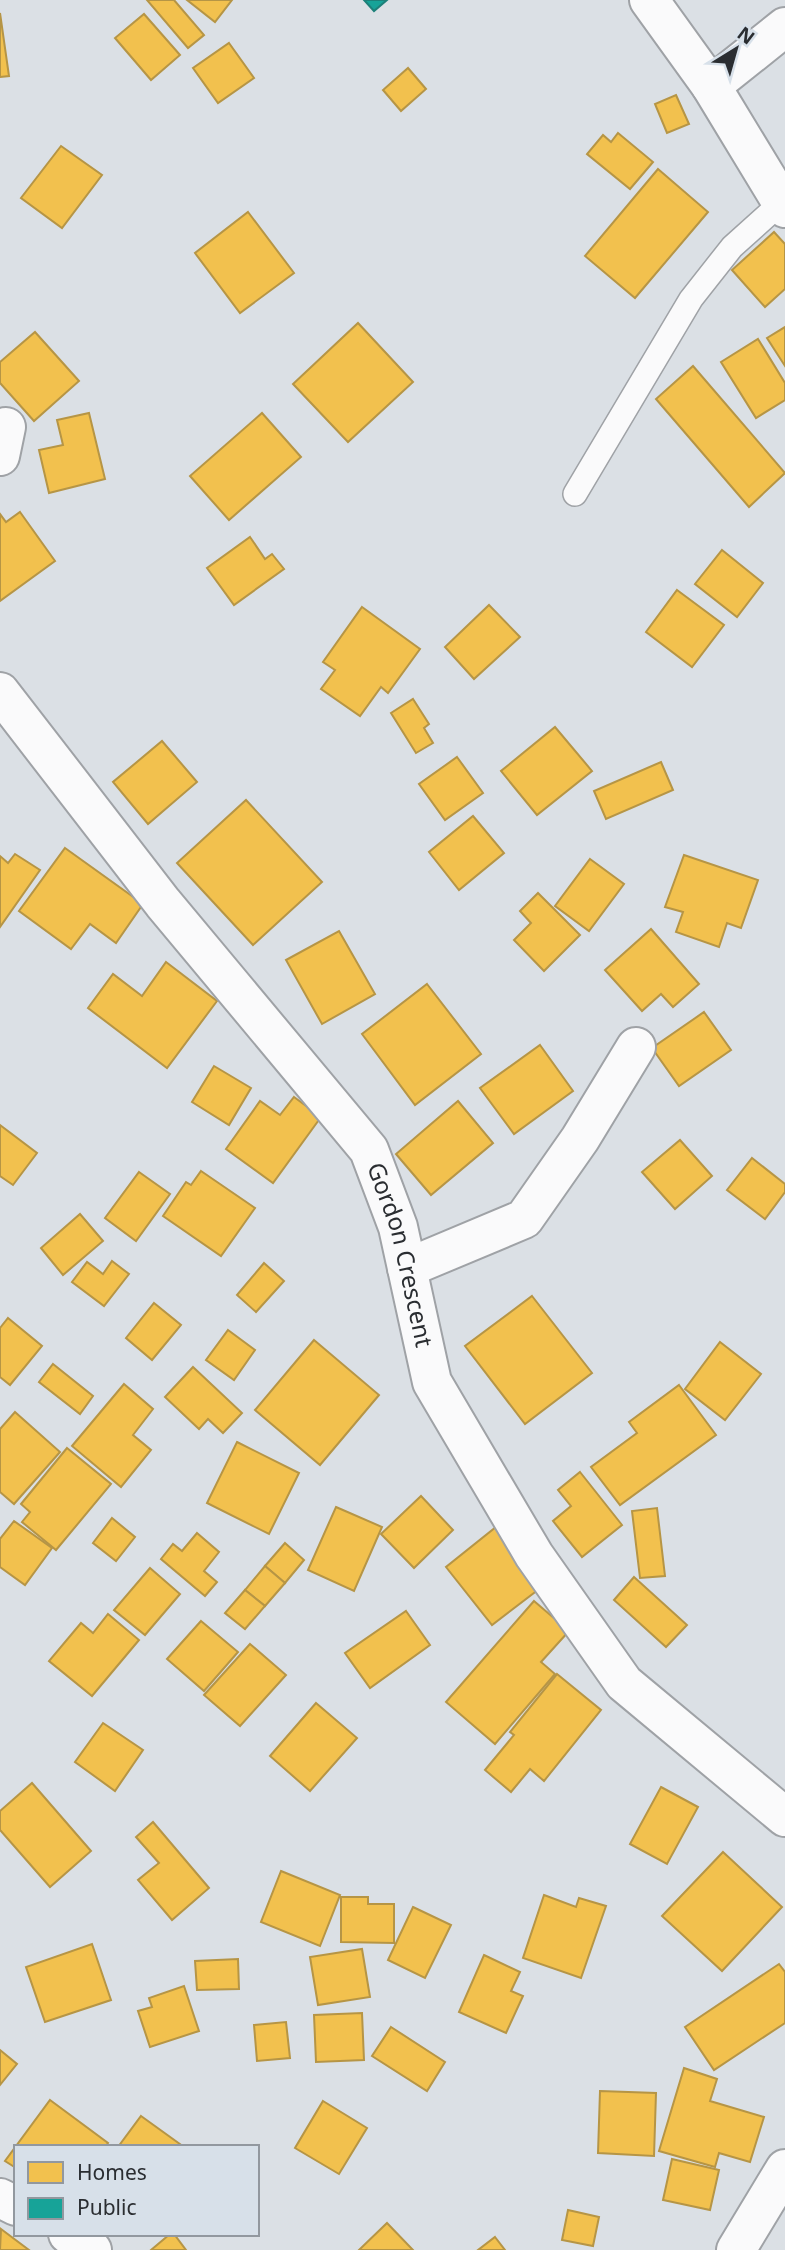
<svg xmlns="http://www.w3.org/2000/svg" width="785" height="2250" viewBox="0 0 785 2250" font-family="'Noto Sans',sans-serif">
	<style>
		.homes { fill: #f2c14e; stroke: #b69545; stroke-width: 2 }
		.public { fill: #17a398; stroke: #1d8079; stroke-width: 2 }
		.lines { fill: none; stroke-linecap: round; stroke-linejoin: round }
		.service-casing { stroke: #9fa2a6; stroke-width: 26 }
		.minor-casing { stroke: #9fa2a6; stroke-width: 42 }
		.tertiary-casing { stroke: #9fa2a6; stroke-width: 42 }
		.service { stroke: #fafafb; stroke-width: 23 }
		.minor { stroke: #fafafb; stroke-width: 38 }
		.tertiary { stroke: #fafafb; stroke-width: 38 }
		.labels { text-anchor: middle; stroke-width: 7; stroke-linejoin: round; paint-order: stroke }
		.street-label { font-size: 24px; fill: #2a2d31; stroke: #d7e0e9 }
	</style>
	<rect width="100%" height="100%" fill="#dbe0e5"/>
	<g class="homes">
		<path d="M147 0H174L204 35 188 48Z"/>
		<path d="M187 0H232L215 22Z"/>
		<path d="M0 13 9 76 0 77Z"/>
		<path d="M144 14 180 55 151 80 115 38Z"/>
		<path d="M229 43 254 78 218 103 193 68Z"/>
		<path d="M408 68 426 89 401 111 383 90Z"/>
		<path d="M676 95 689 124 667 133 655 104Z"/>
		<path d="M618 133 653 162 630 189 587 154 603 135 611 142Z"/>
		<path d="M61 146 102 175 62 228 21 198Z"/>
		<path d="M658 169 708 212 635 298 585 256Z"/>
		<path d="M248 212 294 273 240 313 195 253Z"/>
		<path d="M774 232 785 244V289L765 307 732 270Z"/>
		<path d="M358 323 413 382 348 442 293 384Z"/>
		<path d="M785 327V366L767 338Z"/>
		<path d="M35 332 79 381 34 421 0 383V362Z"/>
		<path d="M758 339 785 383V400L756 418 721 362Z"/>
		<path d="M693 366 785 473 749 507 656 399Z"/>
		<path d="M89 413 105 479 49 493 39 450 63 445 57 420Z"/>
		<path d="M262 413 301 457 229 520 190 476Z"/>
		<path d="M20 512 55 561 0 601V514L6 522Z"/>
		<path d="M250 537 265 559 272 554 284 569 234 605 207 568Z"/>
		<path d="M722 550 763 583 737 617 695 584Z"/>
		<path d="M677 590 724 625 692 667 646 632Z"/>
		<path d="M489 605 520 637 474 679 445 647Z"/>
		<path d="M362 607 420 649 388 693 381 687 360 716 321 689 335 670 323 662Z"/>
		<path d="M413 699 429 724 424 728 433 743 416 753 391 713Z"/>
		<path d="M555 727 592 771 537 815 501 771Z"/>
		<path d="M162 741 197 782 148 824 113 782Z"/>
		<path d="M457 757 483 793 445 820 419 784Z"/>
		<path d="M661 762 673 790 606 819 594 791Z"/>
		<path d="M246 800 322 882 253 945 177 863Z"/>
		<path d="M473 816 504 853 459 890 429 852Z"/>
		<path d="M65 848 143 904 116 943 90 924 71 949 19 911Z"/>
		<path d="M15 854 40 870 0 927V856L8 863Z"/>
		<path d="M684 855 758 880 741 928 727 923 719 947 676 932 683 912 665 907Z"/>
		<path d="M590 859 624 884 589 931 555 906Z"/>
		<path d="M538 893 580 935 544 971 514 940 531 923 520 911Z"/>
		<path d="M651 929 699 984 673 1007 661 994 642 1011 605 970Z"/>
		<path d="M339 931 375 994 322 1024 286 960Z"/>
		<path d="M166 962 217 1001 167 1068 88 1008 113 974 142 996Z"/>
		<path d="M427 984 481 1054 415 1105 362 1034Z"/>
		<path d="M704 1012 731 1050 679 1086 652 1048Z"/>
		<path d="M540 1045 573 1091 514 1134 480 1088Z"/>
		<path d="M214 1066 251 1088 229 1125 192 1102Z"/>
		<path d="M294 1097 321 1117 273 1183 226 1149 260 1101 280 1115Z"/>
		<path d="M458 1101 493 1143 431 1195 396 1154Z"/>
		<path d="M0 1125 37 1153 13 1185 0 1176Z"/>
		<path d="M680 1140 712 1176 675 1209 642 1172Z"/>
		<path d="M752 1158 785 1184V1192L765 1219 727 1190Z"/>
		<path d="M201 1171 255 1208 221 1256 163 1216 186 1182 191 1185Z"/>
		<path d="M139 1172 170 1194 136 1241 105 1218Z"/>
		<path d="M80 1214 103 1241 63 1275 41 1248Z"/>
		<path d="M112 1261 129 1274 104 1306 72 1282 87 1262 103 1274Z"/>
		<path d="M264 1263 284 1281 256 1312 237 1295Z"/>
		<path d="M532 1296 592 1373 525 1424 465 1346Z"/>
		<path d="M154 1303 181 1325 152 1360 126 1338Z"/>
		<path d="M8 1318 42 1346 10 1385 0 1377V1328Z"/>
		<path d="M228 1330 255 1350 234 1380 206 1360Z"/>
		<path d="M314 1340 379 1395 320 1465 255 1410Z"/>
		<path d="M720 1342 761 1374 725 1420 685 1389Z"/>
		<path d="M53 1364 93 1396 80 1414 39 1382Z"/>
		<path d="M193 1367 242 1413 223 1433 208 1419 199 1429 165 1397Z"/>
		<path d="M124 1384 153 1409 133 1435 151 1450 121 1487 72 1446Z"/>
		<path d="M679 1385 716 1435 620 1505 591 1467 637 1433 629 1422Z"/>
		<path d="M15 1412 60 1452 14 1504 0 1492V1429Z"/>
		<path d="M237 1442 299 1473 269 1534 207 1503Z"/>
		<path d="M67 1448 111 1484 56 1550 22 1522 30 1512 21 1504Z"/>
		<path d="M580 1472 622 1525 582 1557 553 1521 571 1506 558 1490Z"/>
		<path d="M421 1496 453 1530 414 1568 381 1534Z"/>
		<path d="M336 1507 382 1527 354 1591 308 1570Z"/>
		<path d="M657 1508 665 1576 640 1578 632 1511Z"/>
		<path d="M112 1518 135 1537 116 1561 93 1543Z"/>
		<path d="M14 1521 52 1548 25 1585 0 1567V1539Z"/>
		<path d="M496 1527 543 1586 492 1625 446 1567Z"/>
		<path d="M197 1533 219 1552 204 1571 217 1582 205 1596 161 1559 173 1544 182 1551Z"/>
		<path d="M285 1543 304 1560 285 1583 265 1566Z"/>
		<path d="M265 1566 285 1583 265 1606 245 1590Z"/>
		<path d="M150 1568 180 1594 145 1635 114 1610Z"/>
		<path d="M634 1577 687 1625 666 1647 614 1600Z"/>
		<path d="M245 1590 265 1606 245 1629 225 1613Z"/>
		<path d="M534 1601 569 1631 541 1662 555 1674 495 1744 446 1702Z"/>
		<path d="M406 1611 430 1645 370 1688 345 1653Z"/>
		<path d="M108 1614 139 1640 92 1696 49 1661 81 1623 93 1633Z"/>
		<path d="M201 1621 238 1652 204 1691 167 1659Z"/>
		<path d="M250 1644 286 1675 240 1726 204 1695Z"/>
		<path d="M557 1674 601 1710 544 1781 530 1769 511 1792 485 1770 514 1735 510 1732Z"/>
		<path d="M316 1703 357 1738 310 1791 270 1756Z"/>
		<path d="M103 1723 143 1750 115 1791 75 1762Z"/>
		<path d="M32 1783 91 1851 50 1887 0 1830V1811Z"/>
		<path d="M661 1787 698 1807 667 1864 630 1844Z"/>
		<path d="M153 1822 209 1888 172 1920 138 1880 159 1863 136 1837Z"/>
		<path d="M723 1852 782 1907 722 1971 662 1916Z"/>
		<path d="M281 1871 340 1895 320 1946 261 1922Z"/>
		<path d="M544 1895 576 1907 579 1898 606 1906 581 1978 523 1958Z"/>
		<path d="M341 1897H368V1904H394V1943L341 1942Z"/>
		<path d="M413 1907 451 1925 425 1978 388 1960Z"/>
		<path d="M92 1944 111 2000 45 2022 26 1967Z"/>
		<path d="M362 1949 370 1997 318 2005 310 1957Z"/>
		<path d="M484 1955 520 1972 511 1991 523 1996 506 2033 459 2012Z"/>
		<path d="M238 1959 239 1989 197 1990 195 1961Z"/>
		<path d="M779 1964 785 1972V2023L714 2070 685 2027Z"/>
		<path d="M184 1986 199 2031 150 2047 138 2011 152 2007 149 1998Z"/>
		<path d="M362 2013 364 2060 316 2062 314 2015Z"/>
		<path d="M286 2022 290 2058 257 2061 254 2025Z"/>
		<path d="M391 2027 445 2062 427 2091 372 2056Z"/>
		<path d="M0 2050 17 2064 0 2085Z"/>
		<path d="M684 2068 717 2079 710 2101 764 2117 750 2162 719 2153 715 2167 659 2151Z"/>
		<path d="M600 2091 656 2093 654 2156 598 2153Z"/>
		<path d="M50 2100 108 2143 105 2147H16V2168L5 2161Z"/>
		<path d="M323 2101 367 2128 339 2174 295 2148Z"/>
		<path d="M141 2116 184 2147H118Z"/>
		<path d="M672 2159 719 2170 710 2210 663 2200Z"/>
		<path d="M568 2210 599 2217 593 2246 562 2240Z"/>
		<path d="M387 2223 413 2250H359Z"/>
		<path d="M1 2229 29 2250H0Z"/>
		<path d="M170 2234H174L186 2250H151Z"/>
		<path d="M495 2237 505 2250H478Z"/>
	</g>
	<path class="public" d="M364 0H387L374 11Z"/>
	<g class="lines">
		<g class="service-casing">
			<path id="service" d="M575 494 691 299 732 247 782 202"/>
		</g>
		<g class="minor-casing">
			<g id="minor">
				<path d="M711 86 785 27"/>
				<path d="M0 456 6 427"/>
				<path id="s1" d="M0 692 163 903 369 1150 398 1227 432 1382 534 1555 624 1683 785 1817"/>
				<path d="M407 1268 524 1219 580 1139 636 1047"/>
				<path d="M0 2198 16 2206"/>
				<path d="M68 2234 92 2250"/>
				<path d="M736 2250 785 2169"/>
			</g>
		</g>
		<g class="tertiary-casing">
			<path id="tertiary" d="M649 0 711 86 785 208"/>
		</g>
		<use href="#service" class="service"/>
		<use href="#minor" class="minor"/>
		<use href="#tertiary" class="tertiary"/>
	</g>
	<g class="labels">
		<g class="street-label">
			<text dy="8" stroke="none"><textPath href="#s1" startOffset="698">Gordon Crescent</textPath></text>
		</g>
	</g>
	<rect x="14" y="2145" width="245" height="91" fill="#d7e0e9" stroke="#92989f" stroke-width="2"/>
	<rect x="28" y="2162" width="35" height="21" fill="#f2c14e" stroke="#92989f" stroke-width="2"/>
	<text x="77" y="2180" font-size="21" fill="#2a2d31">Homes</text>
	<rect x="28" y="2198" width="35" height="21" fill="#17a398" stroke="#92989f" stroke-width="2"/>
	<text x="77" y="2215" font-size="21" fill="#2a2d31">Public</text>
	<g transform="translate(736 49) rotate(37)" stroke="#d7e0e9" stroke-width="5" paint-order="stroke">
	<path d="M0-5L12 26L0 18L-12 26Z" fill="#2a2d31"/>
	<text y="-10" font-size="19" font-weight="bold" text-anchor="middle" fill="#2a2d31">N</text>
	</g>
</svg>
